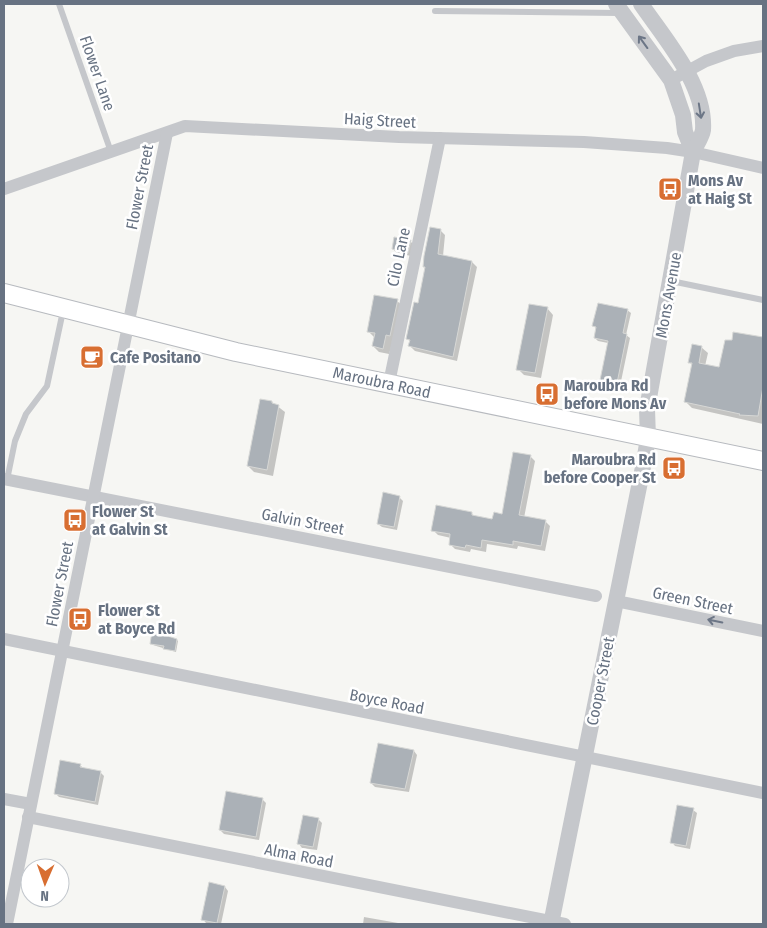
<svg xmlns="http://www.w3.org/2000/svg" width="767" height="928" viewBox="0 0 767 928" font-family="'Fira Sans Condensed',sans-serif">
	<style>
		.shadow { fill: #0003 }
		.building { fill: #abb1b7; stroke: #d7d8d6 }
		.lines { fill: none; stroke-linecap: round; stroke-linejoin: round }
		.secondary-casing { stroke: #b7babf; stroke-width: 20 }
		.service { stroke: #c5c7cb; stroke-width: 6 }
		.minor { stroke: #c5c7cb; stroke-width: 12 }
		.tertiary { stroke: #c5c7cb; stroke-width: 16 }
		.secondary { stroke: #fff; stroke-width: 18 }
		.oneway { stroke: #6c7686 }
		.labels { text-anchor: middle; stroke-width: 5; stroke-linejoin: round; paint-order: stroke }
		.street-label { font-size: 16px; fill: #677282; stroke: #fff }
		.poi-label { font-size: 16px; font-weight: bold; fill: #677282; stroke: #fff; text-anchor: start }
	</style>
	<rect width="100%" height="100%" fill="#f6f6f3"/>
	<g class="shadow">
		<path d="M440 230 445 235 443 256 472 262 477 267 457 361 415 351 410 346V342L408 339 419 305 426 268 424 266Z"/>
		<path d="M410 241 414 245 411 256 397 253 393 249Z"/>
		<path d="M397 301 404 307 389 354 379 352 373 346 375 338 368 331Z"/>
		<path d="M547 308 553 315 541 378 524 375 518 369Z"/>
		<path d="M627 310 631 313 626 335 630 338 619 391 604 388 601 385 608 343 598 341 595 338 597 329 594 326Z"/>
		<path d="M734 334 763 338V424L692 408 686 402 693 365 690 363 701 347 708 353 705 366 720 369 733 341Z"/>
		<path d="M272 402 285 412 273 476 254 472 248 466Z"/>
		<path d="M530 456 535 461 524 518 545 521 550 526 545 551 518 546 517 549 487 544 486 552 471 549 470 552 455 549 450 544 451 538 438 535 433 530 471 513 475 517 493 521 502 515Z"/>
		<path d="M399 497 403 501 397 530 382 527 378 524Z"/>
		<path d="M153 632 177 640 178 641 176 652 153 645 151 643Z"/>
		<path d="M414 751 417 755 409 792 375 787 371 783Z"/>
		<path d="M80 765 84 769 100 772 104 776 98 805 59 797 55 793Z"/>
		<path d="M262 799 266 803 259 840 224 834 220 830Z"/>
		<path d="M693 810 697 813 690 849 675 846 672 842Z"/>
		<path d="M318 819 322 823 317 850 302 848 299 844Z"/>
		<path d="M225 887 228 891 221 924 206 923 203 919Z"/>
		<path d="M364 917 398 923 399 924H363Z"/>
	</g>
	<g class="building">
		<path d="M430 227 441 229 438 254 472 261 453 357 408 346 410 340 406 339 414 302 418 303 425 267H423L424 256Z"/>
		<path d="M394 237 411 240 408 253 392 249Z"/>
		<path d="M374 295 398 299 390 336 386 335 383 349 372 346 375 333 367 332Z"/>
		<path d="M598 303 628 309 623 333 627 334 616 388 599 385 608 341 594 338 596 327 592 326Z"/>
		<path d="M529 304 548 307 535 373 516 370Z"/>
		<path d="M733 332 763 337V387L758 416 739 415 740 414 684 402 692 363H688L692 344 702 346 699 363 719 367 725 340H732Z"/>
		<path d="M260 399 272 401V403L279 405 267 470 247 466Z"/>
		<path d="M513 452 531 455 519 515 546 520 541 546 513 541V545L482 540 481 548 466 545 465 548 449 545 450 534 431 531 436 505 472 512V515L492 519 494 512 502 514Z"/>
		<path d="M383 492 400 496 394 527 377 524Z"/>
		<path d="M152 631 177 639 175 651 163 649 164 646 150 644Z"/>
		<path d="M378 743 414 750 405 789 370 783Z"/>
		<path d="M60 760 81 764 80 767 101 771 95 802 54 794Z"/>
		<path d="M226 791 263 798 256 837 219 830Z"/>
		<path d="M677 805 694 808 686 846 670 843Z"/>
		<path d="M303 815 319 818 313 847 297 844Z"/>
		<path d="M209 882 225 886 217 923 201 920Z"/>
	</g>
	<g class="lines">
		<g class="secondary-casing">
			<path id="secondary" d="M4 293 236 352 763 461"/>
		</g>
		<g class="service">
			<path d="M59 4 111 152"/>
			<path d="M435 11 619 13"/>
			<path d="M671 281 763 300"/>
			<path d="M7 480 15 441 26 414 47 386 63 311"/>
		</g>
		<g class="minor">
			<path d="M671 80 706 61 734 51 763 46"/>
			<path d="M4 189 185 126 399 137 584 142 667 148 693 152 763 168"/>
			<path d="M389 383 440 138"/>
			<path d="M4 479 596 596"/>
			<path d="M616 601 763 631"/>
			<path d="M4 639 763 793"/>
			<path d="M4 799 31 804"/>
			<path d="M28 817 565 924"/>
			<path d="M7 924 167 133"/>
		</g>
		<g class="tertiary">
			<path d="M616 4 671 80 683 115 685 132 693 152"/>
			<path d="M551 924 644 462 648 438 647 409 693 152C696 145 702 137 703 130 706 85 665 39 641 4"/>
		</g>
		<use href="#secondary" class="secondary"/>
	</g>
	<defs><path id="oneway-shaft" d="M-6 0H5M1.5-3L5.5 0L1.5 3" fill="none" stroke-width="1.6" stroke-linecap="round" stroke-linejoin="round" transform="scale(1.25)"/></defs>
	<g class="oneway">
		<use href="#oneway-shaft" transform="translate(643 42) rotate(-126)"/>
		<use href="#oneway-shaft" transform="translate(700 111) rotate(81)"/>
		<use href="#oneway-shaft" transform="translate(715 621) rotate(-168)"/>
	</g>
	<defs>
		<g id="bus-square" transform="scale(1.25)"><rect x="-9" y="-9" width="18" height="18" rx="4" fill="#d86e31" stroke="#fff"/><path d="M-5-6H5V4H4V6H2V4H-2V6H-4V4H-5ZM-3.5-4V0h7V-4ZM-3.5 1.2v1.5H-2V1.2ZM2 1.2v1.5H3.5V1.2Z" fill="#fff"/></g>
		<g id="cafe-square" transform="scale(1.25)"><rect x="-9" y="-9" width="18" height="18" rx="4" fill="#d86e31" stroke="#fff"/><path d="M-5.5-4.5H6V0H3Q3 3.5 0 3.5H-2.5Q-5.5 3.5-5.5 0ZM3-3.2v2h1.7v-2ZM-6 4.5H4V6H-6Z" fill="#fff"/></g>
	</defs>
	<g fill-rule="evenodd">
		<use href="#bus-square" x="670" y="189"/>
		<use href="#cafe-square" x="92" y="357"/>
		<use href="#bus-square" x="547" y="394"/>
		<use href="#bus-square" x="674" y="468"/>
		<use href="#bus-square" x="75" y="520"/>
		<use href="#bus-square" x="80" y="619"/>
	</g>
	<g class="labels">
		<g class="street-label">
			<text transform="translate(98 73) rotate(71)" y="6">Flower Lane</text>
			<text transform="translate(380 120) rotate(3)" y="6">Haig Street</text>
			<text transform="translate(139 187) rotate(-79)" y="6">Flower Street</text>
			<text transform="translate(398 257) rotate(-78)" y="6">Cilo Lane</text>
			<text transform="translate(668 295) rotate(-80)" y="6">Mons Avenue</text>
			<text transform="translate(382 382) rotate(12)" y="6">Maroubra Road</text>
			<text transform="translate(303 521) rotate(11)" y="6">Galvin Street</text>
			<text transform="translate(59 584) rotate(-79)" y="6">Flower Street</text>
			<text transform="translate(693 600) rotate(12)" y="6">Green Street</text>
			<text transform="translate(600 681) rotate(-79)" y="6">Cooper Street</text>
			<text transform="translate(387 701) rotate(11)" y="6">Boyce Road</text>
			<text transform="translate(299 855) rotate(11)" y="6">Alma Road</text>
		</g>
		<g class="poi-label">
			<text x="688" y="186">Mons Av<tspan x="688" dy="18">at Haig St</tspan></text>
			<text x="110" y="363">Cafe Positano</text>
			<text x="564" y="391">Maroubra Rd<tspan x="564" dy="18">before Mons Av</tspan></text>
			<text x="656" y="465" text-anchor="end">Maroubra Rd<tspan x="656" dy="18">before Cooper St</tspan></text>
			<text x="92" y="517">Flower St<tspan x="92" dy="18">at Galvin St</tspan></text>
			<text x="98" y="616">Flower St<tspan x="98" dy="18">at Boyce Rd</tspan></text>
		</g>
	</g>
	<rect width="767" height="928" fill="none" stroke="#677282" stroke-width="10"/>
	<g transform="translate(45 883) rotate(182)"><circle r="24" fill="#ffffff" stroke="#c2c7cd"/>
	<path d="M0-4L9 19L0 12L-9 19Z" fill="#d86e31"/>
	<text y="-8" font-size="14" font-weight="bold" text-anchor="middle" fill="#677282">N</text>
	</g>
</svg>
